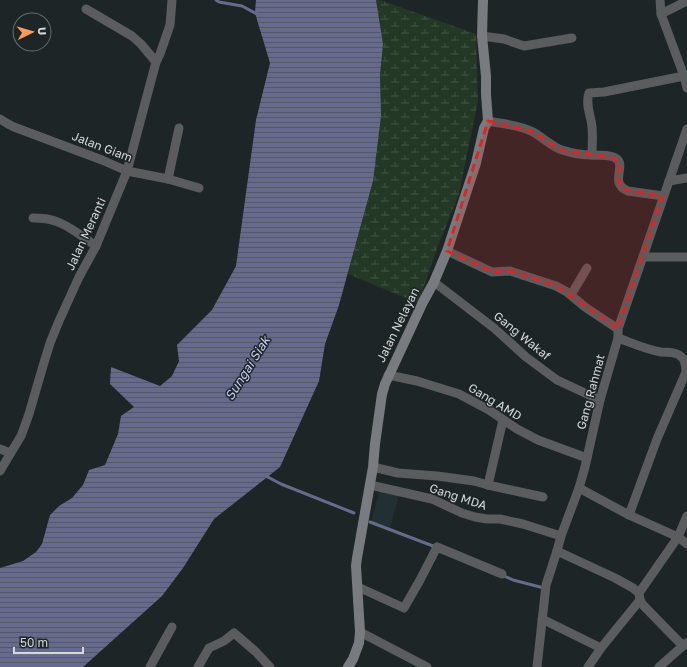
<svg xmlns="http://www.w3.org/2000/svg" width="687" height="667" viewBox="0 0 687 667" font-family="'Golos Text',sans-serif">
	<style>
		.built { fill: #233033 }
		.wetland { fill: url(#wetland-marsh) }
		.water { fill: url(#water-rules) }
		.lines { fill: none; stroke-linecap: round; stroke-linejoin: round }
		.stream { stroke: #666b8c; stroke-width: 3 }
		.minor { stroke: #5a5c5e; stroke-width: 9 }
		.secondary { stroke: #787b7f; stroke-width: 10 }
		.marked { fill: #d62828; fill-opacity: 0.2; stroke: #d62828; stroke-width: 3; stroke-dasharray: 8 5; stroke-linejoin: round }
		.labels { text-anchor: middle; stroke-width: 3; stroke-linejoin: round; paint-order: stroke }
		.street-label { font-size: 12px; fill: #d5d9da; stroke: #1e2526 }
		.water-label { font-size: 13px; font-style: italic; fill: #c4ccfb; stroke: #1e2526 }
	</style>
	<defs>
		<pattern id="wetland-marsh" width="20" height="14" patternUnits="userSpaceOnUse"><rect width="20" height="14" fill="#233926"/><path d="M1 5h8M5 5V1M11 12h8M15 12V8" fill="none" stroke="#425545"/></pattern>
		<pattern id="water-rules" width="6" height="5" patternUnits="userSpaceOnUse"><rect width="6" height="5" fill="#666b8c"/><path d="M0 2.5h6" fill="none" stroke="#55586a"/></pattern>
	</defs>
	<rect width="100%" height="100%" fill="#1e2526"/>
	<path class="built" d="M380 491 399 495 390 528 371 521Z"/>
	<path class="wetland" d="M376 0H380L476 34 478 101 459 194 438 246 418 303 348 274 373 181 380 75 383 44Z"/>
	<path class="water" d="M256 0H376L383 44 380 75 381 116 373 181 339 305 325 344 319 381 280 467 214 519 183 568 162 596 83 667H0V568L23 561 36 552 42 544 50 515 59 506 72 498 83 485 89 470 105 465 118 434 121 416 134 407 110 384 111 367 160 386 172 376 179 361 177 345 212 310 236 266 256 120 270 63 255 13Z"/>
	<g class="lines">
		<g class="stream">
			<path d="M216 0 219 2 242 6 257 14"/>
			<path d="M264 475 281 484 354 513"/>
			<path d="M370 522 433 546"/>
			<path d="M502 575 513 580 544 588"/>
		</g>
		<g class="minor">
			<path d="M660 0 661 14 684 76 687 88"/>
			<path d="M86 9 132 36 141 44 156 62"/>
			<path d="M661 14 687 1"/>
			<path d="M482 36 504 39 524 46 572 38"/>
			<path d="M0 119 8 124 14 127 102 160 127 171 168 179 199 188"/>
			<path d="M488 121C503 124 520 125 533 132 542 137 554 148 562 150 571 153 584 155 593 155 600 156 611 154 617 159 626 166 609 184 628 191L663 196"/>
			<path d="M592 155C592 146 593 136 592 127 591 115 585 105 589 93L604 92 684 76"/>
			<path d="M168 179 179 128"/>
			<path d="M669 181 687 178"/>
			<path d="M33 218C40 218 48 218 55 221 69 225 84 238 96 246"/>
			<path d="M447 251 492 272 510 271 556 286 567 292 585 307 618 329"/>
			<path d="M643 257H687"/>
			<path d="M434 282 494 328 526 357 557 380 600 400"/>
			<path d="M571 295 587 268"/>
			<path d="M618 338C632 343 647 350 661 352 666 352 675 352 679 355 685 358 686 366 686 372L657 439 629 515"/>
			<path d="M388 375 417 381 459 394 489 410 517 429 538 440 587 458"/>
			<path d="M0 449 10 453"/>
			<path d="M373 467 398 473 437 476 474 481 488 485 543 497"/>
			<path d="M0 471 21 436 24 428 29 414 43 366 50 343 59 321 79 277 96 246 127 171 156 62 160 54 170 25 172 0"/>
			<path d="M370 485 432 499 462 513 475 517 487 519H500L523 524 561 536"/>
			<path d="M488 485 503 420"/>
			<path d="M579 488 629 515 678 537 687 544"/>
			<path d="M557 551 615 578 633 588 639 593 640 600 643 605 683 646"/>
			<path d="M358 587 404 608 420 580 437 547 502 574"/>
			<path d="M639 593 678 537 687 516"/>
			<path d="M542 619 601 648 640 600"/>
			<path d="M360 632 427 667"/>
			<path d="M150 667 172 627"/>
			<path d="M198 667 209 648 224 641 234 633 256 652 270 667"/>
			<path d="M537 667 546 585 557 551 561 536 579 488 585 467 600 400 618 338V329L687 129"/>
			<path d="M588 667 601 648"/>
			<path d="M659 667 686 643"/>
		</g>
		<path class="secondary" d="M348 667 353 659 359 643 360 632 356 566 357 558 373 467 375 444 382 394 385 384 423 302 434 282 447 251 476 163 484 128 488 121 486 94V76L482 36 483 0"/>
	</g>
	<path class="marked" d="M488 121 532 131 561 150 612 157 620 163 619 180 623 189 663 196 618 329 556 286 510 271 492 272 447 251Z"/>
	<g class="labels">
		<g class="street-label">
			<text transform="translate(102 147) rotate(21)" y="4">Jalan Giam</text>
			<text transform="translate(86 234) rotate(-65)" y="4">Jalan Meranti</text>
			<text transform="translate(398 325) rotate(-64)" y="4">Jalan Nelayan</text>
			<text transform="translate(522 336) rotate(39)" y="4">Gang Wakaf</text>
			<text transform="translate(591 392) rotate(-75)" y="4">Gang Rahmat</text>
			<text transform="translate(495 402) rotate(31)" y="4">Gang AMD</text>
			<text transform="translate(458 497) rotate(18)" y="4">Gang MDA</text>
		</g>
		<g class="water-label">
			<text transform="translate(247 368) rotate(-58)" y="5">Sungai Siak</text>
		</g>
	</g>
	<g transform="translate(32 32) rotate(85)"><circle r="19" fill="#1e2526" stroke="#676d6e"/>
	<path d="M0-3L7 15L0 10L-7 15Z" fill="#ff9b5a"/>
	<text y="-6" font-size="11" font-weight="bold" text-anchor="middle" fill="#d5d9da">U</text>
	</g>
	<path d="M14 647v6h69v-6" fill="none" stroke="#d5d9da" stroke-width="2"/>
	<text x="20" y="647" font-size="12" fill="#d5d9da" stroke="#1e2526" stroke-width="3" paint-order="stroke">50 m</text>
</svg>
